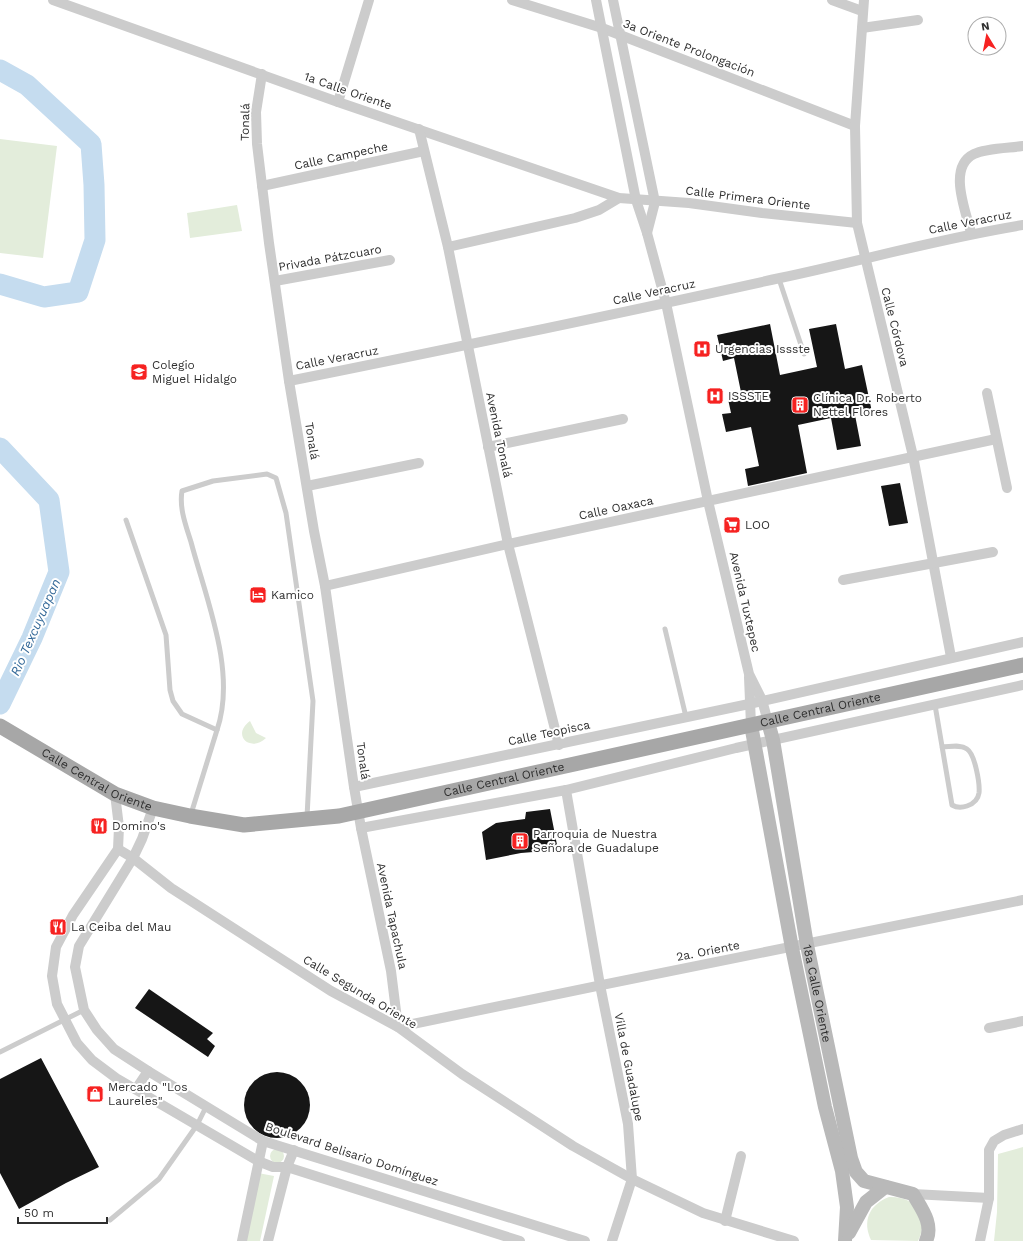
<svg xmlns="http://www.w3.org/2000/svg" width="1023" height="1241" viewBox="0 0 1023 1241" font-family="'Work Sans',sans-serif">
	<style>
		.green { fill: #e3eddb }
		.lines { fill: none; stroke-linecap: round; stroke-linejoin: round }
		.river { stroke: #c5dcef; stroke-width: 21 }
		.building { fill: #161616 }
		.lane { stroke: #ccc; stroke-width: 5 }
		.street { stroke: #ccc; stroke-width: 10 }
		.secondary { stroke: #b9b9b9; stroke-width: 14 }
		.primary { stroke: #a7a7a7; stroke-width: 15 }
		.labels { text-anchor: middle; stroke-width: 4; stroke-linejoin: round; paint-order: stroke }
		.street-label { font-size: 12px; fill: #2f2f2f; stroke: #fff }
		.poi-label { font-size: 12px; fill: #2f2f2f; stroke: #fff; text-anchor: start }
		.water-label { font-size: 13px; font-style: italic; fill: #356a99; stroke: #fff }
	</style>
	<rect width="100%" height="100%" fill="#fff"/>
	<g class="green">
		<path d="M0 139 57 146 43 258 0 253Z"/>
		<path d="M237 205 242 231 190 238 187 213Z"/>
		<path d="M250 721 256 733 266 738C250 753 231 735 250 721Z"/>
		<path d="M1023 1147V1241H994L997 1212 998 1154Z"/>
		<circle cx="277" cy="1156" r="7"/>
		<path d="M258 1173 274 1176 260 1241H245Z"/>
		<path d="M889 1197C916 1196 930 1216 918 1241L871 1240C862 1221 869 1205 889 1197Z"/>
	</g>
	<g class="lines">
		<g class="river">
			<path d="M0 70 27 85 91 144 94 185 95 240 78 292 44 297 0 284"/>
			<path d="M0 448 49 500 59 572 32 638 0 704"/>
		</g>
	</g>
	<g class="building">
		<path d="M770 324 780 375 817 367 809 329 836 324 845 369 862 365 872 412 855 415 861 446 837 450 831 418 798 425 807 473 748 486 745 469 759 466 751 427 726 432 722 414 731 413 728 399 742 397 734 358 723 361 717 335Z"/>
		<path d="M900 483 908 523 889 526 881 486Z"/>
		<path d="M550 809 558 850 521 853 486 860 482 832 496 823 525 819 526 812Z"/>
		<path d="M149 989 213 1033 207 1039 215 1046 208 1057 135 1008Z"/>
		<path d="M41 1058 99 1167 66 1183 19 1209 0 1173V1079Z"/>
		<circle cx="277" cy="1105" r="33"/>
	</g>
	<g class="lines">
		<g class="lane">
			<path d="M779 279 804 354"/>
			<path d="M126 520 166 635 170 690 173 701 182 714 217 730 191 814"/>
			<path d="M665 629 686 717"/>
			<path d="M935 705 952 805C957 808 961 808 967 806 973 804 978 800 979 793 980 784 975 754 967 749 960 744 950 747 942 747"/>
			<path d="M217 730C237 672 206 599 191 542 186 526 179 508 182 491L213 481 267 474 276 478 286 513 313 701 307 817"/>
			<path d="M0 1052 84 1010"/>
			<path d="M110 1220 159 1179 197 1125 206 1107"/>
		</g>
		<g class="street">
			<path d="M53 0 338 102 619 198 689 203 762 213 857 223"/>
			<path d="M512 0 602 28 855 126"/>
			<path d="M596 0 636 200 647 233 666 303 708 501 749 674 762 700 768 722"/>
			<path d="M613 0 655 202 647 233"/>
			<path d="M832 0 862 11"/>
			<path d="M864 0 855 126 857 223 913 456 951 657"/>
			<path d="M862 28 918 20"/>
			<path d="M262 74 256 112 257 144 269 243 289 381 314 531 325 586 354 787 361 828 391 971 398 1027C606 983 815 943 1023 900"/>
			<path d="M338 102 369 0"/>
			<path d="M419 129 448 247 508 544 559 745"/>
			<path d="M262 186 424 151"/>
			<path d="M971 233C966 211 947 167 974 154 986 148 1010 148 1023 146"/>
			<path d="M448 247 575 218 599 210 619 198"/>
			<path d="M275 281 390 260"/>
			<path d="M289 381C453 348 617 314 780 278 861 261 941 238 1023 225"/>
			<path d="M987 393 1007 488"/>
			<path d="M488 447 623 419"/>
			<path d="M307 486 419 463"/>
			<path d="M843 580 993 552"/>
			<path d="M325 586 508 544 996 439"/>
			<path d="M749 677 751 725"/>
			<path d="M354 787 749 704 1023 642"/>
			<path d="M566 790 600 985 628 1124 632 1179 612 1241"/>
			<path d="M115 794 119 827 118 849 73 915 56 947 52 976 57 1004 77 1043 92 1060 116 1078 258 1161 273 1167H287L520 1241"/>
			<path d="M153 808 142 839 133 858 79 946 75 967 84 1010 97 1030 114 1049 148 1071 263 1141 585 1241"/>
			<path d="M361 828 566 790 736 748 1023 685"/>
			<path d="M118 849 133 858 171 888 331 991 398 1027 462 1074 573 1146 632 1179 703 1213 794 1241"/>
			<path d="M989 1028 1023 1021"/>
			<path d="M136 1089 148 1071"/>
			<path d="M913 1194 989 1198"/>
			<path d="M725 1221 741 1156"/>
			<path d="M242 1241 263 1141"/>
			<path d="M268 1241 287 1167 294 1150"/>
			<path d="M980 1241 989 1198V1150L994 1141 1004 1135 1023 1129"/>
		</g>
		<g class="secondary">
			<path id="s1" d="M768 722 773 740 807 945 851 1158 856 1172 864 1181 913 1194C921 1208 934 1224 926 1241"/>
			<path d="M751 725 792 948 825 1107 842 1171 847 1207 845 1241"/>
			<path d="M849 1233 866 1202 885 1187"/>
		</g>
		<path class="primary" id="s2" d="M0 726 115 794 153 808 190 816 244 825 339 816 1023 665"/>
	</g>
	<defs>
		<g id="hospital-square" transform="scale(0.9)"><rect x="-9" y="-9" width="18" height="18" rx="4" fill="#f62221" stroke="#fff"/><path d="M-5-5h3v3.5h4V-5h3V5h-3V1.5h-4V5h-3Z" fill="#fff"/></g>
		<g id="school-square" transform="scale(0.9)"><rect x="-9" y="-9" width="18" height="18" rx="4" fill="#f62221" stroke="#fff"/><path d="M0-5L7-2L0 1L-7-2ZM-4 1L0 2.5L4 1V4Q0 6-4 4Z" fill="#fff"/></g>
		<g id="building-square" transform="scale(0.9)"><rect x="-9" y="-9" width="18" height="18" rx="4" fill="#f62221" stroke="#fff"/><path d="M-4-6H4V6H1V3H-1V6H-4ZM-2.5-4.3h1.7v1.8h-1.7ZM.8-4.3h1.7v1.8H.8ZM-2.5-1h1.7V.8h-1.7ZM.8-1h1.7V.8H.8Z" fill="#fff"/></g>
		<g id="supermarket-square" transform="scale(0.9)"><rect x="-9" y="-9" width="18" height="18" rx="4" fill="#f62221" stroke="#fff"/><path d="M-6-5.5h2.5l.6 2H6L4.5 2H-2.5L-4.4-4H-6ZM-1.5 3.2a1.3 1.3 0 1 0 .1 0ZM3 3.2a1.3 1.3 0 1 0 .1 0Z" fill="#fff"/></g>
		<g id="hotel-square" transform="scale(0.9)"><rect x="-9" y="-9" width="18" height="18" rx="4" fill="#f62221" stroke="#fff"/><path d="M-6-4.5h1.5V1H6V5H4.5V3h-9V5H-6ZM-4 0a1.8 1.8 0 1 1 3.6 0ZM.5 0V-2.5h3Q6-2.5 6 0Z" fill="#fff"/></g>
		<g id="restaurant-square" transform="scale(0.9)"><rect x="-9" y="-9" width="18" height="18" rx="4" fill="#f62221" stroke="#fff"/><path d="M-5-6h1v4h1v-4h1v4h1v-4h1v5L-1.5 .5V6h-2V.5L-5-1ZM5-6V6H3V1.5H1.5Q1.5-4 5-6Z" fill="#fff"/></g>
		<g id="shop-square" transform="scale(0.9)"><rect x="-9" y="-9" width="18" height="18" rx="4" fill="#f62221" stroke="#fff"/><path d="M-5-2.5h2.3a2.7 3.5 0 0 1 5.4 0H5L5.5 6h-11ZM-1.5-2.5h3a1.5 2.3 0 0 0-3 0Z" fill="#fff"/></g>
	</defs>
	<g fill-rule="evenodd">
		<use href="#hospital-square" x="702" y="349"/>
		<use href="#school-square" x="139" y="372"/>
		<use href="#hospital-square" x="715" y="396"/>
		<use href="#building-square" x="800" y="405"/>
		<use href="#supermarket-square" x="732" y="525"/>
		<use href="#hotel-square" x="258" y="595"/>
		<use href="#restaurant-square" x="99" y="826"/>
		<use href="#building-square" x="520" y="841"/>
		<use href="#restaurant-square" x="58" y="927"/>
		<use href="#shop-square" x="95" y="1094"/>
	</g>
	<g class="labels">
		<g class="street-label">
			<text transform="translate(689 48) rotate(21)" y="4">3a Oriente Prolongación</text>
			<text transform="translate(348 91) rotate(19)" y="4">1a Calle Oriente</text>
			<text transform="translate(245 122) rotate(-89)" y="4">Tonalá</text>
			<text transform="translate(341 156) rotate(-12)" y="4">Calle Campeche</text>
			<text transform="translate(748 198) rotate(7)" y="4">Calle Primera Oriente</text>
			<text transform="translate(970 222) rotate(-11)" y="4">Calle Veracruz</text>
			<text transform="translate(330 258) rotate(-10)" y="4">Privada Pátzcuaro</text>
			<text transform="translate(654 292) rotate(-12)" y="4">Calle Veracruz</text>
			<text transform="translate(895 327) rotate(76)" y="4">Calle Córdova</text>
			<text transform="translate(337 358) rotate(-11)" y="4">Calle Veracruz</text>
			<text transform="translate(499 435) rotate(78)" y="4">Avenida Tonalá</text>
			<text transform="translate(312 441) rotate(81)" y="4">Tonalá</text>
			<text transform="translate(616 508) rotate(-12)" y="4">Calle Oaxaca</text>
			<text transform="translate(745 602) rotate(77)" y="4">Avenida Tuxtepec</text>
			<text dy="4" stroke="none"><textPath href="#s2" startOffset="855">Calle Central Oriente</textPath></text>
			<text transform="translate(549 733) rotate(-12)" y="4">Calle Teopisca</text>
			<text transform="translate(363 761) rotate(82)" y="4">Tonalá</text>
			<text dy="4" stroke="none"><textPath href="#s2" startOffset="111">Calle Central Oriente</textPath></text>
			<text dy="4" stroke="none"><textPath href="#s2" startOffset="531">Calle Central Oriente</textPath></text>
			<text transform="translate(392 916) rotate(78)" y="4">Avenida Tapachula</text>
			<text transform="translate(708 951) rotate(-11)" y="4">2a. Oriente</text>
			<text transform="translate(360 992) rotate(31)" y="4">Calle Segunda Oriente</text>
			<text dy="4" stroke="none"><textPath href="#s1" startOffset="276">18a Calle Oriente</textPath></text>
			<text transform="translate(629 1067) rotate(79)" y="4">Villa de Guadalupe</text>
			<text transform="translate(352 1154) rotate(18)" y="4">Boulevard Belisario Domínguez</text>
		</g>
		<g class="poi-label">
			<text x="715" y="353">Urgencias Issste</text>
			<text x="152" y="369">Colegio<tspan x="152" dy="14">Miguel Hidalgo</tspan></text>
			<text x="728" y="400">ISSSTE</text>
			<text x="813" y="402">Clínica Dr. Roberto<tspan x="813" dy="14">Nettel Flores</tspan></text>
			<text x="745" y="529">LOO</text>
			<text x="271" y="599">Kamico</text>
			<text x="112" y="830">Domino's</text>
			<text x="533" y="838">Parroquia de Nuestra<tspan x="533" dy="14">Señora de Guadalupe</tspan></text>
			<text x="71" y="931">La Ceiba del Mau</text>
			<text x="108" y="1091">Mercado "Los<tspan x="108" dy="14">Laureles"</tspan></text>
		</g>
		<g class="water-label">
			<text transform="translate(35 627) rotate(-66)" y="5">Rio Texcuyuapan</text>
		</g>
	</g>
	<g transform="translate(987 36) rotate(350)"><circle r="19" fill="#ffffff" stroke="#acacac"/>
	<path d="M0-3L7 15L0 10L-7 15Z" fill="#f62221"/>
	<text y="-6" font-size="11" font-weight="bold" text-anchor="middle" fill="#2f2f2f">N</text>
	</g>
	<path d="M18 1217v6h89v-6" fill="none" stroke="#2f2f2f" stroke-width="2"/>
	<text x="24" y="1217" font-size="12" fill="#2f2f2f" stroke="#ffffff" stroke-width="3" paint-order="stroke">50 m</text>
</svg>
